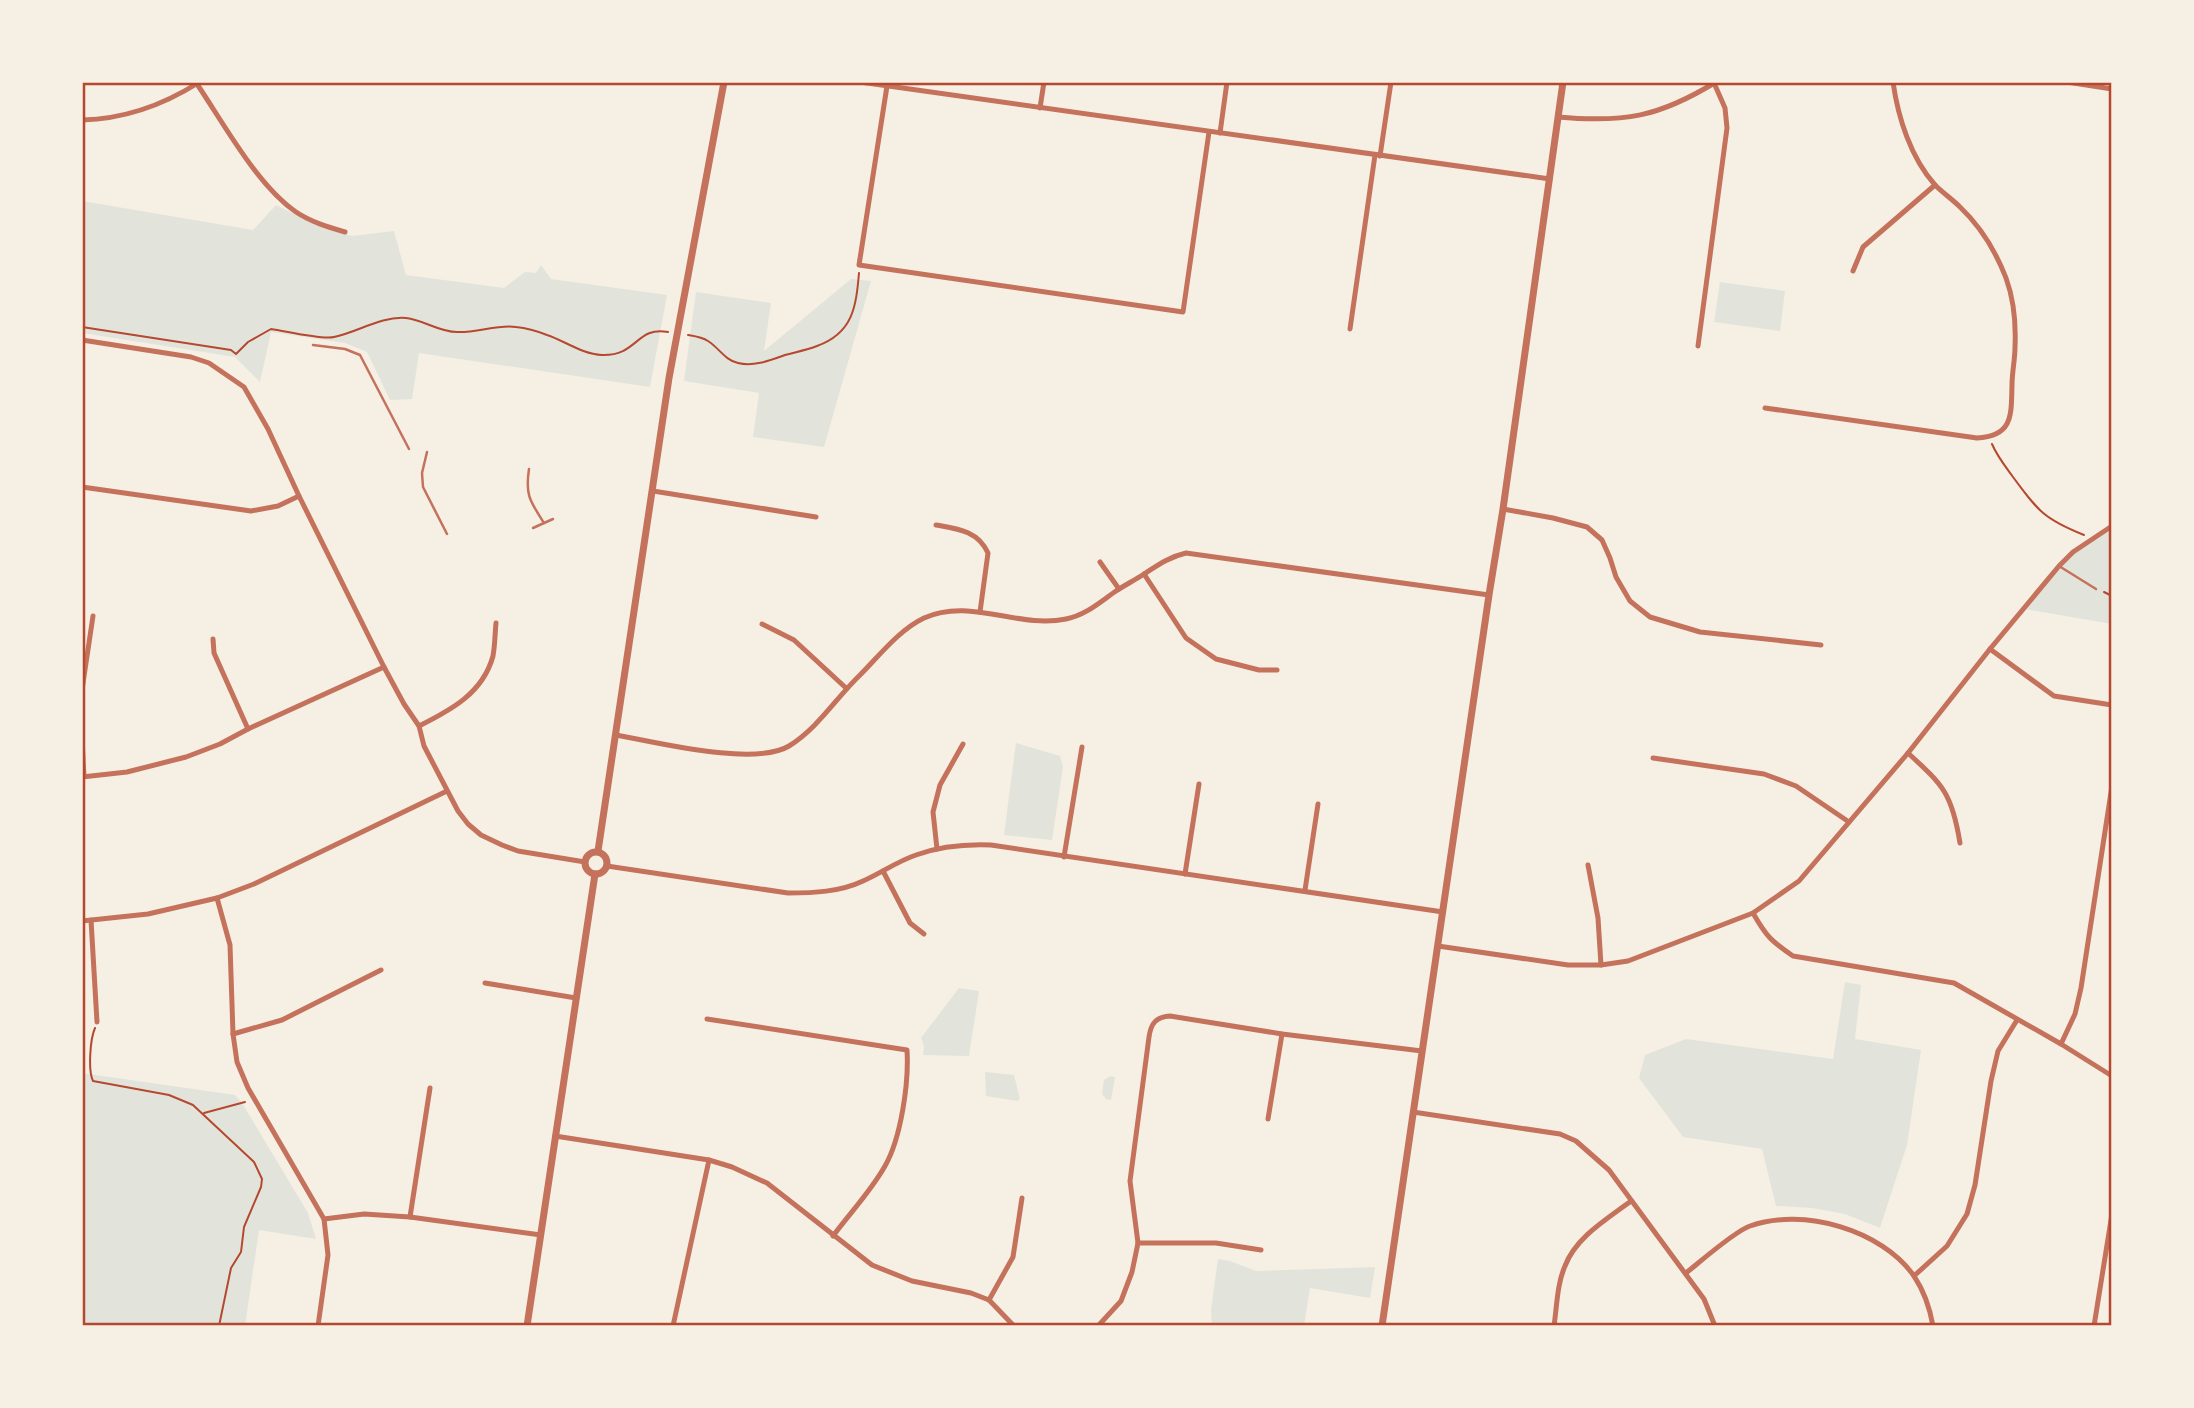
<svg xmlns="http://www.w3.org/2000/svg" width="2194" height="1408" viewBox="0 0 2194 1408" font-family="'Noto Sans',sans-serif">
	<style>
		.green { fill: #e2e4dc }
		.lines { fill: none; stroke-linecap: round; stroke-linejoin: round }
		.path { stroke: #b5482f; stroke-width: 2 }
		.service { stroke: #c5725c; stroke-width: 2.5 }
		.minor { stroke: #c5725c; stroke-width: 5 }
		.tertiary { stroke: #c5725c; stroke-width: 7 }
		.neatline { fill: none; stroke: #b5482f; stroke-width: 2.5 }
	</style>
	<rect width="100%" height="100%" fill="#f6efe4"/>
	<g class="green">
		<path d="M82 201 253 230 276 205 325 229 352 236 394 231 406 275 504 288 525 272 536 273 541 265 551 279 667 295 650 387 419 353 412 399 390 400 367 352 345 343 271 332 260 382 235 357 82 333Z"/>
		<path d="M851 279 871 281 824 447 753 437 759 393 684 381 696 292 771 303 764 351Z"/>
		<path d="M1720 282 1785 291 1780 331 1714 322Z"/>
		<path d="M2106 530H2112V624L2024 609 2073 552Z"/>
		<path d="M1016 743 1060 756 1063 767 1052 840 1004 835Z"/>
		<path d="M1845 982 1861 985 1855 1039 1921 1050 1907 1145 1880 1228 1845 1214 1812 1208 1776 1206 1762 1149 1683 1137 1639 1078 1645 1055 1686 1039 1833 1059Z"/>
		<path d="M959 988 979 991 969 1056 923 1055 924 1046 921 1038Z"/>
		<path d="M985 1072 1014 1075 1020 1099 1017 1101 986 1096Z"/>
		<path d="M82 1073 235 1095 242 1103 308 1213 316 1239 259 1230 245 1326H82Z"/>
		<path d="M1110 1076 1115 1077 1111 1100 1106 1099 1102 1094 1104 1080Z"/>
		<path d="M1218 1259 1230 1261 1256 1271 1375 1267 1370 1298 1310 1288 1304 1326H1212L1211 1310Z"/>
	</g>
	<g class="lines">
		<g class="path">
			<path d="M82 327 231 350 236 354 248 342 271 329C286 331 321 340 334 337 358 332 381 316 406 318 424 320 439 332 457 332 476 333 499 324 516 327 526 328 537 331 547 335 565 341 582 354 602 355 638 356 636 326 668 332"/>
			<path d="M688 335C694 336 702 337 708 341 718 347 726 361 738 363 754 367 771 360 785 355 796 352 807 350 817 346 853 333 856 307 859 273"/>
			<path d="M1992 444C1997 456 2005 466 2013 477 2038 511 2044 519 2084 535"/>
			<path d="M2104 592 2112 596"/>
			<path d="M95 1028C90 1039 88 1071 93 1081L169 1095 193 1105 254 1162 262 1179 261 1187 244 1227 241 1252 231 1268 219 1326"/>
			<path d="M204 1113 245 1102"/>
		</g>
		<g class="service">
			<path d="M313 345 345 349 360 355 409 449"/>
			<path d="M427 452 422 473 423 487 447 534"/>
			<path d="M529 469C525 495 530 501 544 523L533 528"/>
			<path d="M544 523 553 519"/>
			<path d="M2059 566 2096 589"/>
		</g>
		<g class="minor">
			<path d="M860 82 1550 179"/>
			<path d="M2067 82 2112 89"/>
			<path d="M197 84C224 124 257 185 296 212 311 222 328 227 345 232"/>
			<path d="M887 86 859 265 1183 312 1209 132"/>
			<path d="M1040 108 1044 82"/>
			<path d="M1558 117C1624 123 1659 117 1716 82"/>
			<path d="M82 120C124 119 163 105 198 83"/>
			<path d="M1220 133 1227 82"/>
			<path d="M1380 156 1391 82"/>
			<path d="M1853 271 1863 247 1935 185"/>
			<path d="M1350 329 1375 155"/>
			<path d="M82 340 191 357 209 363 244 387 268 429 299 496 384 667 404 704 419 726 424 746 458 811 468 824 481 835 502 845 518 851 585 862"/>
			<path d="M1698 346 1727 128 1725 108 1714 83"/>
			<path d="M1765 408 1977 438C2014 436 2011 414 2012 385 2012 372 2015 360 2015 347 2016 325 2014 300 2006 278 1996 252 1980 226 1960 207 1952 199 1943 193 1935 185 1911 158 1898 118 1893 82"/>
			<path d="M82 487 251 511 278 506 299 496"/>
			<path d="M653 491 816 517"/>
			<path d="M1503 509 1553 518 1587 527 1602 540 1610 558 1616 577 1630 601 1650 617 1700 632 1821 645"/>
			<path d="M936 525C958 529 978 531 988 553L980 612"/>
			<path d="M1100 562 1119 589"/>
			<path d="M1144 574 1186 638 1216 659 1259 670H1277"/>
			<path d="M762 624 794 640 846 688"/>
			<path d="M213 639 214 653 248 729"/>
			<path d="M1990 649 2054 696 2112 705"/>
			<path d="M82 690 93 616"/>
			<path d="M419 726C451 710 483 693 493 656 495 645 495 633 496 623"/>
			<path d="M616 735C656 742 754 767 789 746 818 728 836 698 860 675 879 656 899 630 924 618 970 597 1018 629 1066 619 1086 615 1100 602 1116 591 1125 585 1135 580 1144 574 1158 565 1169 557 1186 553L1489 595"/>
			<path d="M82 738 84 777"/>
			<path d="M1908 753C1944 786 1952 794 1960 843"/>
			<path d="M1653 758 1764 774 1796 786 1849 822"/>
			<path d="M82 777 127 772 186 757 220 744 248 729 384 667"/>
			<path d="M937 849 933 812 940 785 963 744"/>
			<path d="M1064 857 1082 747"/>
			<path d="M1588 865 1598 918 1601 965"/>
			<path d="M607 866 788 893C813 893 840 892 863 881 881 873 898 861 916 855 941 846 966 844 991 845L1443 912"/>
			<path d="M883 871 910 923 924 934"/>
			<path d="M1185 874 1199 784"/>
			<path d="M1305 890 1318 804"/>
			<path d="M217 898 230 945 233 1034 237 1062 248 1088 324 1219 328 1255 318 1326"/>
			<path d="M1753 913C1766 936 1771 941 1793 956L1954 983 2061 1044 2112 1076"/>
			<path d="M91 920 97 1022"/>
			<path d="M82 921 148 914 217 898 254 884 447 791"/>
			<path d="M1438 946 1568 965H1601L1628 961 1753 913 1799 881 1908 753 1990 649 2059 566 2073 552 2112 526"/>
			<path d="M485 983 576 998"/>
			<path d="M707 1019 907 1050C909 1083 901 1138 885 1166 871 1191 850 1213 833 1236"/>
			<path d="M233 1034 282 1020 381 970"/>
			<path d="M2061 1044 2075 1014 2081 988 2112 786"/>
			<path d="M1413 1112 1560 1134 1576 1141 1609 1170 1704 1299 1715 1326"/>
			<path d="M1268 1119 1282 1034"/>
			<path d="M555 1136 709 1160 732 1167 767 1183 872 1265 912 1281 971 1293 989 1300 1014 1326"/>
			<path d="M410 1217 430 1088"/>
			<path d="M324 1219 364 1214 410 1217 541 1235"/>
			<path d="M1138 1243H1216L1261 1250"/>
			<path d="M1686 1273C1701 1261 1735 1231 1750 1226 1803 1207 1882 1230 1914 1276 1924 1291 1930 1309 1933 1326"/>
			<path d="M1914 1276 1947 1246 1967 1214 1975 1185 1991 1081 1998 1051 2017 1020"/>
			<path d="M989 1300 1013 1257 1022 1198"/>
			<path d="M673 1326 709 1160"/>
			<path d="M1098 1326 1121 1301 1132 1272 1138 1243 1130 1181 1149 1037C1151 1023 1156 1017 1170 1016L1282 1034 1422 1051"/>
			<path d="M1554 1326C1557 1306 1557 1284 1565 1266 1576 1237 1607 1219 1631 1201"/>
			<path d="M2094 1326 2112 1214"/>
		</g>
		<g class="tertiary">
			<path d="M598 851 669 378 724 82"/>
			<circle cx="596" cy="863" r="11"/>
			<path d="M527 1326 595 874"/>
			<path d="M1382 1326 1489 595 1503 509 1563 82"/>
		</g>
	</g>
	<rect width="2194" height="1408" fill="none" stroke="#f6efe4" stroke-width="168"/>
	<rect x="84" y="84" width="2026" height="1240" class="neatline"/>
</svg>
